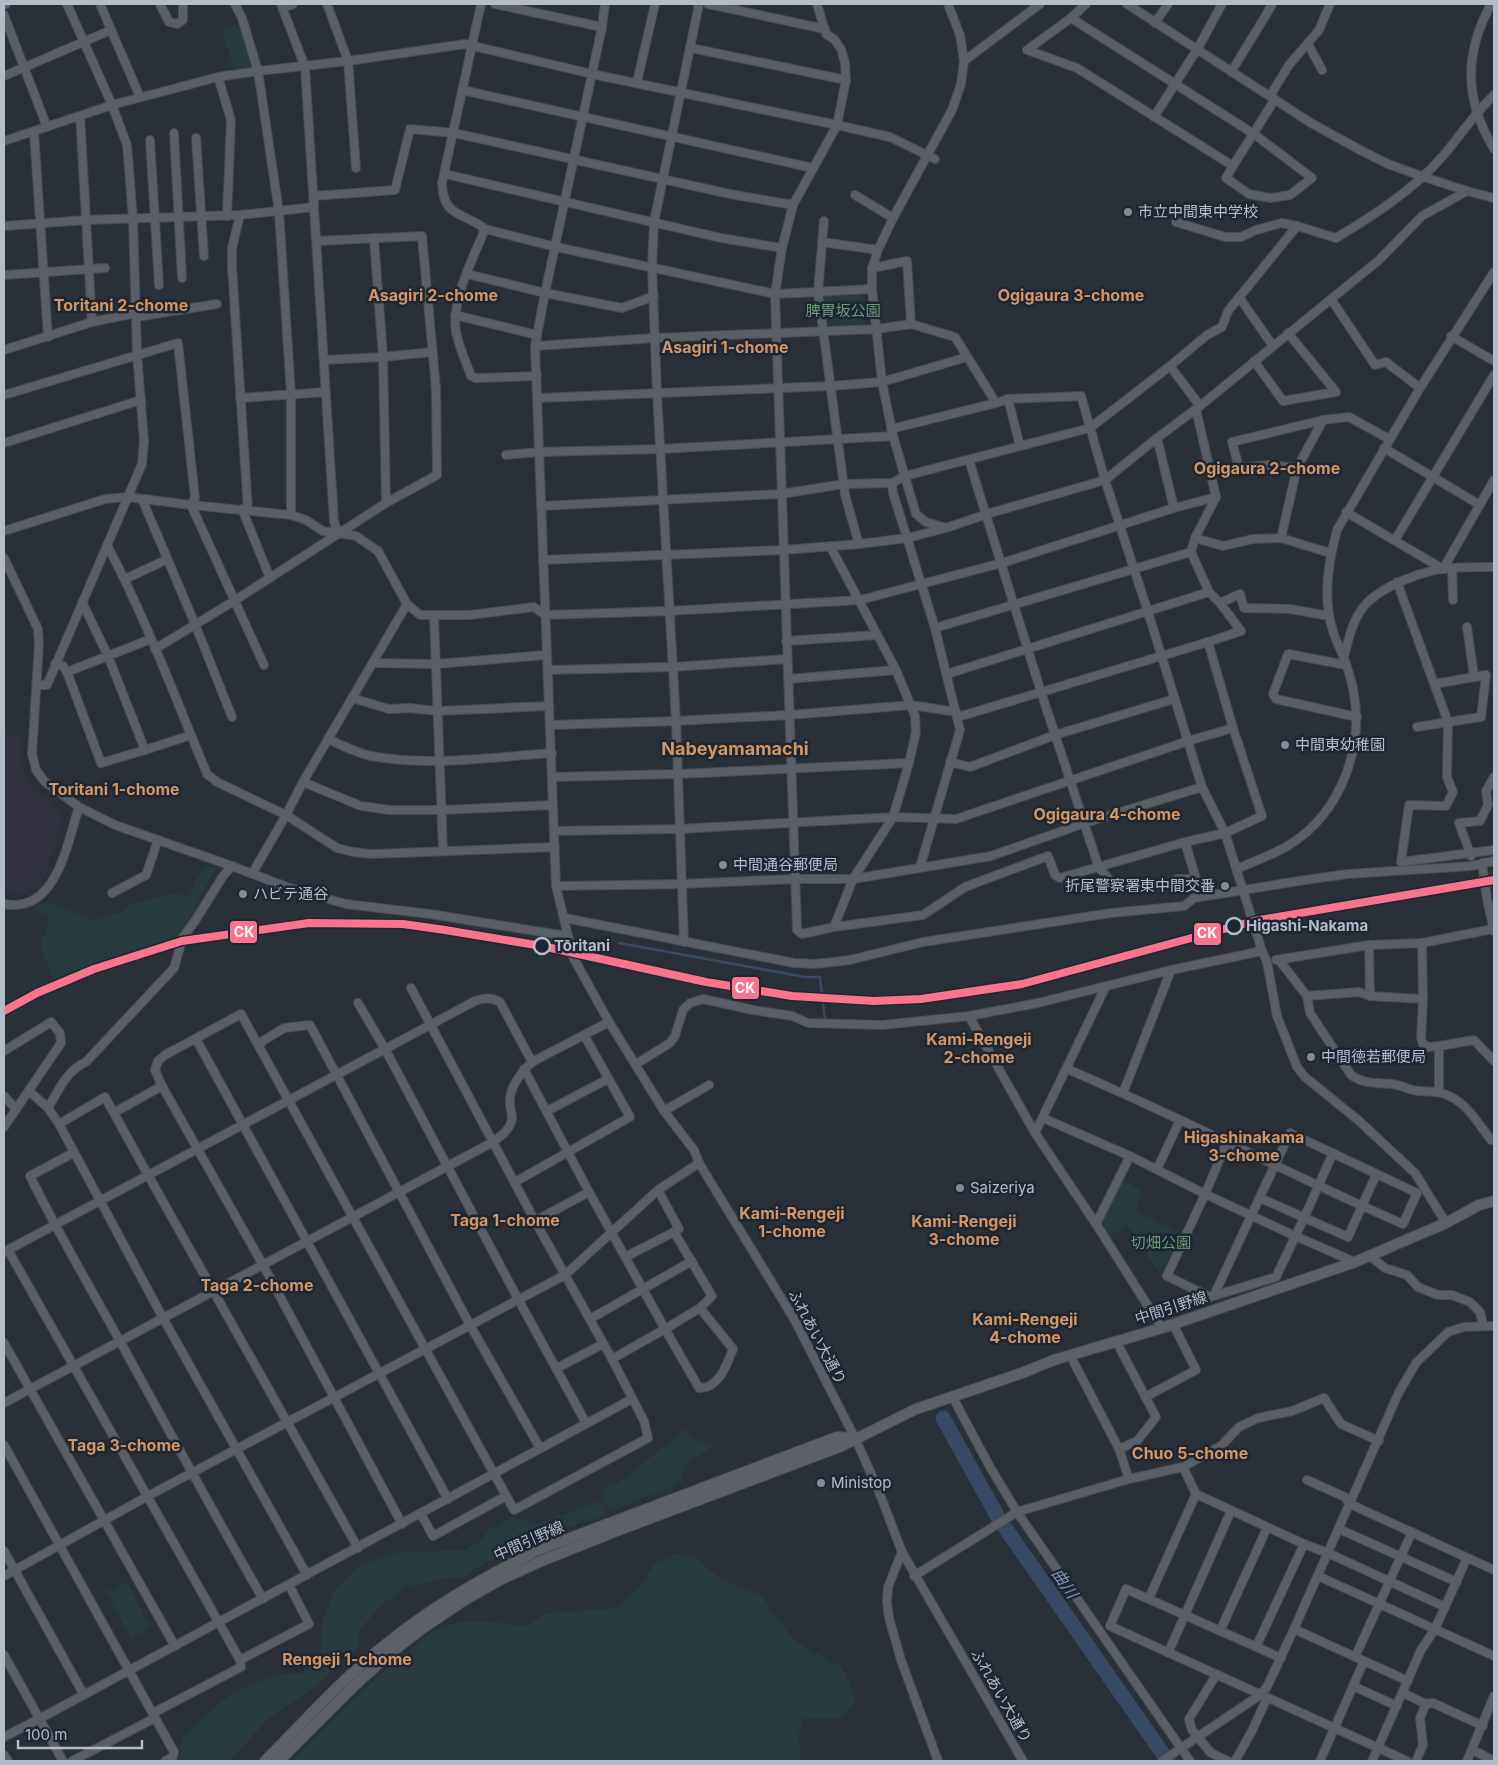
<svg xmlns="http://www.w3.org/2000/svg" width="1498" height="1765" viewBox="0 0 1498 1765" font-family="Inter,'Noto Sans JP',sans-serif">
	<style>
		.medical { fill: #31303e }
		.green { fill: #273a3e }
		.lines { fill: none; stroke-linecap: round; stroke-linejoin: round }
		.stream { stroke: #384963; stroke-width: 2.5 }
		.river { stroke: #384963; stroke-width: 15 }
		.minor-casing { stroke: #484c53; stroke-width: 10 }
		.major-casing { stroke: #484c55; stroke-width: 12 }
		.minor { stroke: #5a5e66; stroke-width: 8 }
		.major { stroke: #5c6168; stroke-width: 10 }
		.rail-1-casing { stroke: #1d2633; stroke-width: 11 }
		.rail-1 { stroke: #fc738d; stroke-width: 8 }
		.poi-dot { fill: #848b96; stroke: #1d2633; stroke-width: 2 }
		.stop-dot { fill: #1d2633; stroke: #b4bcc9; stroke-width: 2.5 }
		.labels { text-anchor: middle; stroke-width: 5; stroke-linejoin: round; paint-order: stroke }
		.poi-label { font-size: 15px; fill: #b4bcc9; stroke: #1d2633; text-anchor: start }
		.park-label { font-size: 15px; fill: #6b9a76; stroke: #1d2633 }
		.stop-label { font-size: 15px; font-weight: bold; fill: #b4bcc9; stroke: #1d2633; text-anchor: start }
		.street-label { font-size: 15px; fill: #b4bcc9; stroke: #1d2633 }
		.neighbourhood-label { font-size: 16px; font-weight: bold; fill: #d59563; stroke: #1d2633 }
		.water-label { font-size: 16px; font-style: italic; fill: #7c92b1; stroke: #1d2633 }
		.quarter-label { font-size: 18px; font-weight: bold; fill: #d59563; stroke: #1d2633 }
		.line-badge { stroke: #1d2633; stroke-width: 2 }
		.badge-label { font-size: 14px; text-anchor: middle; font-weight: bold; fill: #fff }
	</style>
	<rect width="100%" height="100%" fill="#2a3038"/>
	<path class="medical" d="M4 727 14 737 22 738 20 762 23 774 31 785 47 799 63 816 46 876 36 887 21 895 4 890Z"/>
	<g class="green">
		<path d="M241 24 253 68 234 70 222 29Z"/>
		<path d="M862 293 865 326 825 328 822 295Z"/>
		<path d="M206 864 217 868 202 893 191 921 177 938 115 957 54 980 40 947 50 917 32 909 46 901 92 921 124 911 131 904 176 893 188 898 196 881Z"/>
		<path d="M1123 1181 1143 1191 1135 1210 1184 1235 1164 1281 1129 1226 1109 1236 1102 1224Z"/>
		<path d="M686 1429 698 1441 713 1446 686 1465 679 1484 617 1509 608 1506 603 1497 607 1486 618 1483Z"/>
		<path d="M600 1501 606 1514 564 1529 486 1563 462 1578H445L409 1586 383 1604 361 1628 356 1651 311 1690 270 1717 229 1761H177L178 1760 183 1738 209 1712 233 1693 275 1675 301 1674 320 1657 323 1618 334 1592 359 1567 392 1553 464 1550 480 1541 490 1529 512 1516 536 1524Z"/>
		<path d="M676 1554 695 1557 720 1579 762 1596 794 1641 841 1666 856 1698 843 1718H804L797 1739 800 1748 801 1761H291L372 1682 434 1630 462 1621 496 1622 523 1627 547 1613 611 1609 633 1594 655 1564Z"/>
		<path d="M127 1582 150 1627 131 1638 106 1592Z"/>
	</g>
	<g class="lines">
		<path class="stream" d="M619 943 805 977H820L825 1020"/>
		<path class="river" d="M943 1418 999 1519 1168 1761"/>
		<g class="minor-casing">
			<g id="minor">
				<path d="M100 4 140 97"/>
				<path d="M160 4 169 22 177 24 183 20V4"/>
				<path d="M235 4 242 18 258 71 279 212 291 394V515"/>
				<path d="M281 4 305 67 334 521 338 534"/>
				<path d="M327 4 348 61 356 168"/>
				<path d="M481 4 442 183C443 218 464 212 485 229L556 247 775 294 872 289"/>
				<path d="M495 4 602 27"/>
				<path d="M605 4 602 27 545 293 535 346 556 886 573 957 609 1022 664 1111 694 1150 699 1163 794 1319 855 1438 878 1489 902 1552 1023 1761"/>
				<path d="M708 4 825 29"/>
				<path d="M817 4 826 34 834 39 841 49 845 63 846 80 837 125 793 205 782 248 775 294 797 930 802 934 834 927 923 915 965 887 1048 856 1055 875 1060 878 1185 842 1225 833 1262 816 1233 728 1208 642 1241 631 1220 603 1209 592 1191 552 1195 538 1216 497 1196 409"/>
				<path d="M1086 4 1071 18 1027 50 1077 68 1233 166 1275 99"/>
				<path d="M1127 4 1311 123 1362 151 1388 164 1421 176 1467 191 1494 198"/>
				<path d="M1491 4C1464 54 1464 99 1494 149"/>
				<path d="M4 5 6 4"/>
				<path d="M283 8 293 4"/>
				<path d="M4 15 47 127"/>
				<path d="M1071 18 1254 134 1312 178 1290 195 1270 198 1249 194 1226 178 1233 166"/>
				<path d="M1155 23 1168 4"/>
				<path d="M1308 44 1322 70"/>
				<path d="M691 48 846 80"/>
				<path d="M964 61 1040 4"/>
				<path d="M1231 72 1266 15 1272 4"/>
				<path d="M4 76 111 30"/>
				<path d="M218 77 231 120 227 216"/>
				<path d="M637 82 655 4"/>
				<path d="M462 90 813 168"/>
				<path d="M1270 96 1289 65 1319 30 1330 4"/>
				<path d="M80 116 92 322"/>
				<path d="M1154 117 1198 48 1222 4"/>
				<path d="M34 132 48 337"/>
				<path d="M174 133 182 278"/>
				<path d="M196 138 204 256"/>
				<path d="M150 140 159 285"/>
				<path d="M4 141 112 105 218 77 258 71 348 61 465 44 592 74 837 125 890 137 935 159"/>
				<path d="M445 174 721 238 782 248"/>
				<path d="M855 195 893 218"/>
				<path d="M313 196 395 190 410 129 454 133 730 194 793 205"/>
				<path d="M240 215 232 248V267L248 510"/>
				<path d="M824 221 818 292 845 495 859 544"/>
				<path d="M1176 222 1225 237H1241L1256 230 1281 223 1297 226 1336 238C1373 216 1413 190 1442 157 1460 136 1474 114 1494 95"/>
				<path d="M4 226 86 220 240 215 314 207"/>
				<path d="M485 229C473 259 451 299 456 332 459 347 466 362 471 376L476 378 537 376"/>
				<path d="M374 238 383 357 386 503"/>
				<path d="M822 242 878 250"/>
				<path d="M872 268 907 261 911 324 955 337 996 403 1008 399 1081 396 1105 480 1148 612 1202 787 1225 833 1262 951 1267 962 1277 1016 1297 1067 1305 1077 1358 1120 1415 1173 1446 1223"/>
				<path d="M467 274 545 293 622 308 654 296"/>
				<path d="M4 275 105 268"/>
				<path d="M1239 297 1273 346"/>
				<path d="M1331 299 1375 365 1386 362 1420 388"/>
				<path d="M455 315 537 335"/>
				<path d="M136 317 217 304"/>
				<path d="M1451 336 1494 361"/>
				<path d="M535 346 654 338 877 329 911 324"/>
				<path d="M4 350 92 322 136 313"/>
				<path d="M324 360 383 357 432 352"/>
				<path d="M1254 361 1283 401 1336 392 1288 333"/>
				<path d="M1170 366 1200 406"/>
				<path d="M4 395 178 343 195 498 191 505 264 665"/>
				<path d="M240 398 326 392"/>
				<path d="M538 398 831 386 882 382 967 357"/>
				<path d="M1008 399 1020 446"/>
				<path d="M891 429 996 403"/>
				<path d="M1157 438 1174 508"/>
				<path d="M4 443 141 400"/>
				<path d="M1384 448 1480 505"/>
				<path d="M506 455 539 452 661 449 893 436"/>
				<path d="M969 460 1041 692 1099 868 1118 889 1169 885 1177 879H1196L1185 842"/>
				<path d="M1297 468 1269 465 1239 468 1232 442 1323 420 1349 417 1389 439"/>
				<path d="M892 483 893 493 935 628 960 730 920 867"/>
				<path d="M142 499 195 624 232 717"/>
				<path d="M541 506 781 494 844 484 892 483 905 476 1090 428 1170 366 1207 335 1222 327 1228 311 1297 226"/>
				<path d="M242 509 270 578"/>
				<path d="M1346 512 1443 569"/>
				<path d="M946 528 926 522 916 514 893 436 882 382 872 289V268L878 250 893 218 952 110 961 84 964 61 960 35 948 4"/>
				<path d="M4 531 105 499 128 497 191 505 291 515 306 520 323 531 356 536 378 551 407 604 420 615H470L534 607 545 615 669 611 860 600 1002 563 1174 508 1216 497"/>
				<path d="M1195 538 1223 546 1253 539 1281 538 1330 553"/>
				<path d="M1281 538 1297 468 1323 420"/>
				<path d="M1395 540 1494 375"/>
				<path d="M107 545C146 619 175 697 207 774L217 782 286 815 337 848 353 852 372 854 555 847"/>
				<path d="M830 546 896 670 915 716 916 732 909 763 893 817 853 879 834 927"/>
				<path d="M4 558 38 629 39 644 32 754 36 770 44 781 79 807 115 825 232 866 287 887 346 904 430 914 567 936"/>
				<path d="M543 560 783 550 859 544 908 538 946 528 987 514 1105 480 1157 438 1200 406 1379 260 1422 216 1467 191"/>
				<path d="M1452 568 1453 600"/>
				<path d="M1443 569 1494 480"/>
				<path d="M125 579 166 560"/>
				<path d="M1397 582 1448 722 1481 717 1486 675 1434 684"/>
				<path d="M82 602 108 656 145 750 191 735"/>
				<path d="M1220 603 1240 594 1244 608 1290 609 1329 616"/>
				<path d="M434 616 443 851"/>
				<path d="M1467 627 1474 676"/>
				<path d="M935 628 1191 552"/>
				<path d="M786 641 877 635"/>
				<path d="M155 649 234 601 386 503 437 475 436 389 422 236 317 241"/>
				<path d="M1344 656C1349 638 1353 617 1367 603 1384 585 1427 569 1451 568 1466 567 1480 567 1494 567"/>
				<path d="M373 663 436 664 546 655"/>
				<path d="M55 664 63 666 67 672 151 639"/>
				<path d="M1346 665 1288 654 1273 694 1276 699 1357 717"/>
				<path d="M548 670 673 667 787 659"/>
				<path d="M67 672 101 763 145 750"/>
				<path d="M947 674 1209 592"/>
				<path d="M788 679 896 670"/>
				<path d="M37 685H47L142 464 144 441 137 354 133 219 127 145 112 105 67 4"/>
				<path d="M352 698 389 709 409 708 438 711 549 706"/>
				<path d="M958 717 1208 642"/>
				<path d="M550 725 676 721 789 715 911 705 956 712"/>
				<path d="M1417 727 1448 722 1447 777 1453 792 1446 806 1409 805 1401 862 1494 850"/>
				<path d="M328 739C341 745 357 753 371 756 429 767 493 757 552 753"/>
				<path d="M950 762 970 767 1055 735 1174 699"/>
				<path d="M552 777 678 774 909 763"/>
				<path d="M303 782 361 806 390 810H441L553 805"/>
				<path d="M554 831 680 829 893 817 956 819 1188 741 1233 728"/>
				<path d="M1471 856 1459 823 1480 821 1488 805 1486 791 1494 777"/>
				<path d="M1482 863 1487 899 1494 931"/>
				<path d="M1237 869C1254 861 1273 855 1289 845 1341 813 1365 747 1353 689 1351 678 1347 666 1343 656 1340 647 1335 640 1333 631 1322 598 1328 562 1337 530L1420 388 1494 272"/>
				<path d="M252 874 286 815 303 782 407 604"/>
				<path d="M556 886 682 884 794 879H853L991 856 1085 823 1202 787"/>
				<path d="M112 893 146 875 158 840"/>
				<path d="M4 904C57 914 67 843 79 807"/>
				<path d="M565 918 794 963 815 964 850 960 923 942 1111 913 1184 906 1194 898 1305 880 1348 874 1471 866 1494 861"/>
				<path d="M684 942 676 721 657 393 652 267 654 222 699 4"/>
				<path d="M1422 943 1423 999"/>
				<path d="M1369 945 1370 996"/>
				<path d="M1276 960 1369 945 1422 943 1493 929"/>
				<path d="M1279 960 1307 996 1310 1013 1351 1075C1363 1084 1377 1083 1392 1084 1401 1085 1409 1090 1418 1091 1426 1092 1434 1091 1441 1093 1465 1099 1477 1122 1491 1140H1494"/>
				<path d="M1307 996 1359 992 1370 996 1423 999 1421 1038 1423 1044 1429 1047 1439 1046"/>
				<path d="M358 1003 385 1049 518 1299 586 1423"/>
				<path d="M969 1016 1035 1133 1096 1224 1162 1328"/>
				<path d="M196 1039 448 1499"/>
				<path d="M258 1044 284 1028 310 1025 470 1325 540 1448"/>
				<path d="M4 1051 51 1022 60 1033 61 1043 4 1127"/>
				<path d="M636 1064 670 1043 675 1036 683 1010 690 1003 703 999 753 1010 792 1016 808 1023 882 1025 969 1016 1038 1003 1171 970 1262 951"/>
				<path d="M524 1069 589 1192 665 1329 612 1359"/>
				<path d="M1067 1069C1181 1117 1290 1175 1403 1224L1417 1193 1290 1133 1214 1295"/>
				<path d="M29 1091 48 1108 59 1124 163 1318 307 1575"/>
				<path d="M1439 1092V1046L1474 1040 1494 1061"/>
				<path d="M1123 1093 1171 970"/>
				<path d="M4 1096 16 1109"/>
				<path d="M48 1108C58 1091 67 1070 86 1062L174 968 183 937 195 921 223 876 232 866"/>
				<path d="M547 1111 608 1079"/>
				<path d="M664 1111 709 1085"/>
				<path d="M115 1112 162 1086"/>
				<path d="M1043 1118 1130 1156 1205 1194 1295 1236 1355 1262"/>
				<path d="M59 1124 105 1097 148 1175 358 1548"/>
				<path d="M1035 1133 1106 986"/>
				<path d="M1227 1142 1205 1194 1167 1276 1210 1297 1276 1277 1304 1218 1333 1153"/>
				<path d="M73 1153 30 1176C58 1233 90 1287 121 1343 168 1429 214 1514 263 1599"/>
				<path d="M1157 1169 1180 1120"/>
				<path d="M515 1182 630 1117 584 1035"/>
				<path d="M658 1190 679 1229 674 1232 712 1296 700 1308 665 1329 699 1388C719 1389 727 1364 733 1349L700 1308"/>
				<path d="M1260 1198 1348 1237 1376 1175"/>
				<path d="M535 1221 589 1192"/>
				<path d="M1096 1224 1130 1156"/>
				<path d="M8 1250 240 1660 241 1667 153 1713"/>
				<path d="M4 1252 475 1001C484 998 491 997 500 1002L532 1062"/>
				<path d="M1370 1256 1385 1268 1407 1275 1418 1287 1438 1295H1452L1470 1302 1480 1312 1483 1325"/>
				<path d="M625 1257 674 1232"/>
				<path d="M590 1319 692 1261"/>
				<path d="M1116 1341 1156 1417 1137 1441 1119 1449"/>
				<path d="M4 1343 175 1646"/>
				<path d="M1070 1355 1119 1449 1129 1479"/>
				<path d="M557 1368 603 1344"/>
				<path d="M952 1396 990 1467 1017 1512 1190 1761"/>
				<path d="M1145 1397 1196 1370 1173 1324"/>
				<path d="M4 1403 493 1142C501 1136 511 1129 512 1118 512 1112 509 1105 510 1099 511 1085 522 1071 532 1062L609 1022"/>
				<path d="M4 1445 174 1752 173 1757 165 1761"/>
				<path d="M1183 1467 1196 1494 1304 1544 1328 1553 1445 1607"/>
				<path d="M1307 1480 1345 1497 1350 1504 1494 1570"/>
				<path d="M421 1514 433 1536 506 1496"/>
				<path d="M402 1524 263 1265 162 1086 155 1070 158 1061 165 1055 241 1014 514 1510 648 1438 644 1421 612 1359 535 1221 411 988"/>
				<path d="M1339 1529 1457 1582"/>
				<path d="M4 1551 84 1695"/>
				<path d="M902 1552 888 1587 887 1602 889 1618 901 1660 938 1761"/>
				<path d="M4 1576 148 1496 565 1275 658 1190 699 1163"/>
				<path d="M914 1576 1017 1512 1129 1479 1183 1467 1222 1445 1239 1427 1258 1418 1292 1411 1324 1398 1341 1424 1379 1441"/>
				<path d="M1318 1576 1494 1656"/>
				<path d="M1149 1598 1196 1494"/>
				<path d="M1294 1629 1408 1681"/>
				<path d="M1220 1631 1267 1528"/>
				<path d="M1256 1647 1304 1544"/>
				<path d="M1168 1653 1231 1511"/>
				<path d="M4 1655 63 1761"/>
				<path d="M1355 1657 1412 1532"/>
				<path d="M1281 1658 1126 1589 1110 1626 1407 1761"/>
				<path d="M240 1660 309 1624 289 1585"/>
				<path d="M1216 1675 1189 1719 1192 1730 1211 1753 1228 1761"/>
				<path d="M1353 1686 1397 1706"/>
				<path d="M1403 1693 1426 1704 1420 1718 1423 1745 1416 1761"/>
				<path d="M1426 1704 1433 1703 1483 1726"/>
				<path d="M4 1737 39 1719 632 1399"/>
				<path d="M1473 1750 1494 1761"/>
				<path d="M4 1755 8 1761"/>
				<path d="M72 1761 155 1718"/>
				<path d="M1162 1761 1260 1695 1267 1687 1294 1629 1399 1392 1416 1363 1448 1332 1464 1327 1494 1326"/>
				<path d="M1235 1761 1252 1731 1267 1698"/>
				<path d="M1320 1761 1364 1661"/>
				<path d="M1372 1761 1421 1650 1435 1629 1467 1558"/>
				<path d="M1467 1761 1494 1696"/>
			</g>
		</g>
		<g class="major-casing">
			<g id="major">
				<path d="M265 1761C304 1722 342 1679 385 1645 431 1607 483 1578 536 1551L837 1437 854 1438"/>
				<path d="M279 1761 354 1686 388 1655 423 1628 463 1601 500 1580 539 1562 619 1530 842 1446 916 1409 1022 1373 1054 1360 1162 1328 1355 1262 1446 1223 1479 1205 1494 1201"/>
			</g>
		</g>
		<use href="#minor" class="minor"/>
		<use href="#major" class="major"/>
		<g class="rail-1-casing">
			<path id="rail-1" d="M4 1011 37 993 94 969 182 941 309 923 403 924 445 930 542 946 706 982 792 996 874 1001 921 999 1022 984 1254 921 1494 880"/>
		</g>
		<use href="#rail-1" class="rail-1"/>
	</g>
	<g class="poi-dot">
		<circle cx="1128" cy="212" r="5"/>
		<circle cx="1285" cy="745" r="5"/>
		<circle cx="723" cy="865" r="5"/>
		<circle cx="1225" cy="886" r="5"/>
		<circle cx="243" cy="894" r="5"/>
		<circle cx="1311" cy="1057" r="5"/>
		<circle cx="960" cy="1188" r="5"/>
		<circle cx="821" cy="1483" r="5"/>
	</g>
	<g class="stop-dot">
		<circle cx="1234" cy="926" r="8"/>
		<circle cx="542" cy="946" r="8"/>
	</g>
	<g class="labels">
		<g class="poi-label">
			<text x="1138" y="217">市立中間東中学校</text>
			<text x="1295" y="750">中間東幼稚園</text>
			<text x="733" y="870">中間通谷郵便局</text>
			<text x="1215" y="891" text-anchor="end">折尾警察署東中間交番</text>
			<text x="253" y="899">ハビテ通谷</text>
			<text x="1321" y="1062">中間徳若郵便局</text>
			<text x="970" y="1193">Saizeriya</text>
			<text x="831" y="1488">Ministop</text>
		</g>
		<g class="park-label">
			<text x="843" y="316">脾胃坂公園</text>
			<text x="1161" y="1248">切畑公園</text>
		</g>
		<g class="stop-label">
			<text x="1246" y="931">Higashi-Nakama</text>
			<text x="554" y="951">Tōritani</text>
		</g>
		<g class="street-label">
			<text transform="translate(1171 1308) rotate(-18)" y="5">中間引野線</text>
			<text transform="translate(817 1337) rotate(62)" y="5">ふれあい大通り</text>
			<text transform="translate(529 1541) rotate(-24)" y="5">中間引野線</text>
			<text transform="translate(1001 1696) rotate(60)" y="5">ふれあい大通り</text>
		</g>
		<g class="neighbourhood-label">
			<text x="433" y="301">Asagiri 2-chome</text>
			<text x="1071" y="301">Ogigaura 3-chome</text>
			<text x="121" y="311">Toritani 2-chome</text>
			<text x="725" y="353">Asagiri 1-chome</text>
			<text x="1267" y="474">Ogigaura 2-chome</text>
			<text x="114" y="795">Toritani 1-chome</text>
			<text x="1107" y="820">Ogigaura 4-chome</text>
			<text x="979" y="1045">Kami-Rengeji<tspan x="979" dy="18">2-chome</tspan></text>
			<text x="1244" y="1143">Higashinakama<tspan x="1244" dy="18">3-chome</tspan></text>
			<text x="792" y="1219">Kami-Rengeji<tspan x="792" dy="18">1-chome</tspan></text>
			<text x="505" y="1226">Taga 1-chome</text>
			<text x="964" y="1227">Kami-Rengeji<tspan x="964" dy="18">3-chome</tspan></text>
			<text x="257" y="1291">Taga 2-chome</text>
			<text x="1025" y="1325">Kami-Rengeji<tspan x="1025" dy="18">4-chome</tspan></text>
			<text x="124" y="1451">Taga 3-chome</text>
			<text x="1190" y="1459">Chuo 5-chome</text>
			<text x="347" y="1665">Rengeji 1-chome</text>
		</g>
		<g class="water-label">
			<text transform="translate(1065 1583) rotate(55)" y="6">曲川</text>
		</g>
		<g class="quarter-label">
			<text x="735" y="755">Nabeyamamachi</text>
		</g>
	</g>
	<g class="line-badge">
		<rect x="229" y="920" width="29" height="24" rx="5" fill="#fc738d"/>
		<rect x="1193" y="922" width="29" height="24" rx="5" fill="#fc738d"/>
		<rect x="731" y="976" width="29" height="24" rx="5" fill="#fc738d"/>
	</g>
	<g class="badge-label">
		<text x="244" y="937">CK</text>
		<text x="1207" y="938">CK</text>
		<text x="745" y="993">CK</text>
	</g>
	<rect width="1498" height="1765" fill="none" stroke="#b4bcc9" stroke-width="10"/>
	<path d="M18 1740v8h124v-8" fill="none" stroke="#b4bcc9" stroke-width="2.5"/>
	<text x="25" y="1740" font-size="15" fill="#b4bcc9" stroke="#1d2633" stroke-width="4" paint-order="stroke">100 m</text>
</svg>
